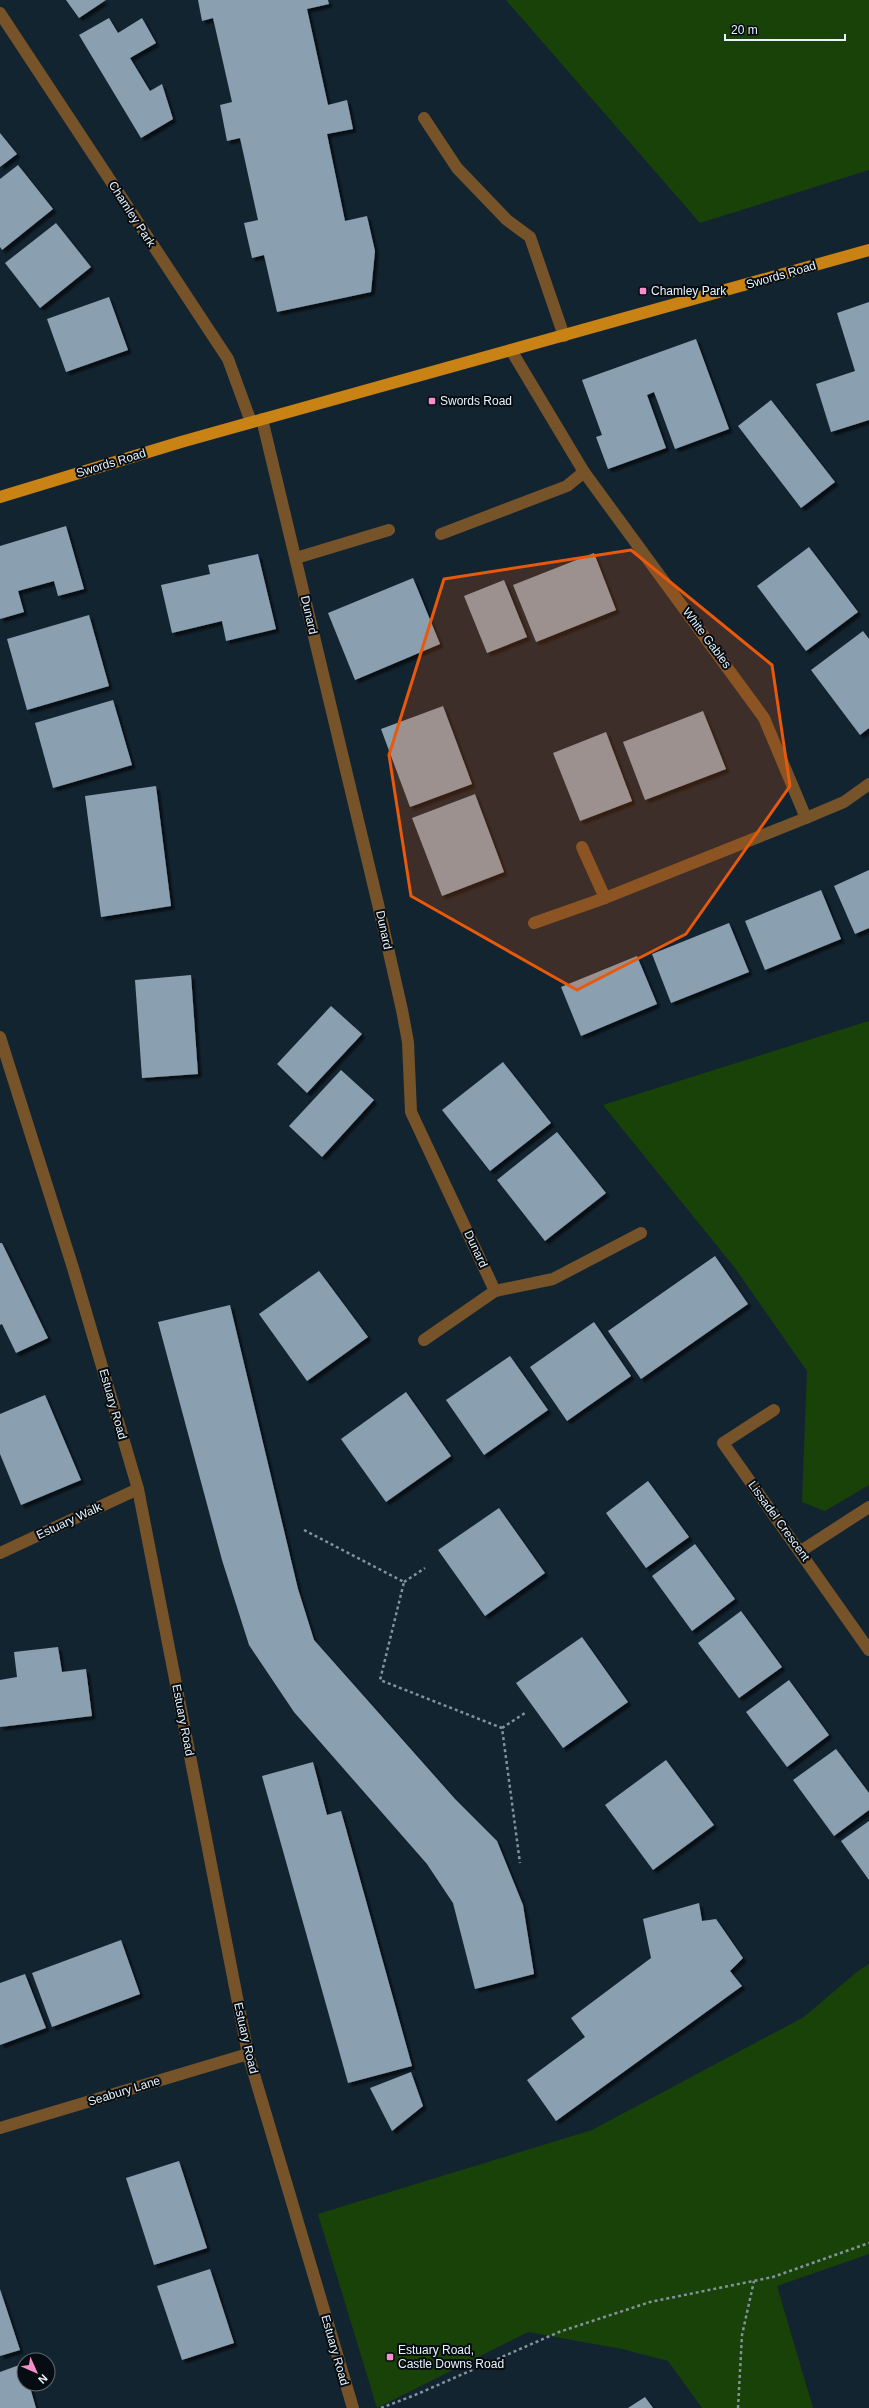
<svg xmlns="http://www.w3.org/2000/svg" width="869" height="2408" viewBox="0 0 869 2408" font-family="Helvetica,sans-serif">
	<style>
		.grass { fill: #194209 }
		.building { fill: #8a9fb0; filter: url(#shadow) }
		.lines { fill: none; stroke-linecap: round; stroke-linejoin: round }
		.path { stroke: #84929d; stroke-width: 2.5; stroke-dasharray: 3 3; stroke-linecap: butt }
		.minor { stroke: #765329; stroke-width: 12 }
		.major { stroke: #c98214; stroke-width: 12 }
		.marked { fill: #e8590c; fill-opacity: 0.2; stroke: #e8590c; stroke-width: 3; stroke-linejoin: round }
		.poi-dot { fill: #f98fca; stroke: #060d12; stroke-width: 1.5 }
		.labels { text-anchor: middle; stroke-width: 4; stroke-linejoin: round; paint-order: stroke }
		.street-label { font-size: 12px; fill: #e7f2fb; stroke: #060d12 }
		.poi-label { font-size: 12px; fill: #e7f2fb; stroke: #060d12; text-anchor: start }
	</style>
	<defs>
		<filter id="shadow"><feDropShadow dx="3.5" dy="3.5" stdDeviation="1" flood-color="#0009"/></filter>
	</defs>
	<rect width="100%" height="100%" fill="#132431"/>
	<g class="grass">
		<path d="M506 0H869V170L700 223Z"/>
		<path d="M869 1021V1485L825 1511 802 1502 807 1371 735 1268 603 1105Z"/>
		<path d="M869 1964V2254L777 2286 813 2408H702L668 2361 622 2349 528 2332 377 2408 318 2214 592 2130 804 2017 858 1971Z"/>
	</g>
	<g class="building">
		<path d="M66 0H106L79 18Z"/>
		<path d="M198 0H328L329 4 307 9 328 105 347 100 353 129 327 134 345 221 367 216 375 251 371 292 277 312 264 255 252 258 244 223 258 220 240 138 227 141 220 105 232 102 213 18 202 21Z"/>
		<path d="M109 18 118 33 142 18 156 43 130 58 150 91 162 84 173 119 141 138 79 35Z"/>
		<path d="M0 133 17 154 0 167Z"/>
		<path d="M18 165 53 209 2 250 0 247V179Z"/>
		<path d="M56 223 91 267 40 308 5 263Z"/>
		<path d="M109 297 128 350 66 372 47 319Z"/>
		<path d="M869 302V420L831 432 816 384 855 371 837 313Z"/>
		<path d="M696 339 729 429 675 449 654 392 647 395 666 448 608 469 596 437 602 435 582 380Z"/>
		<path d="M771 400 835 482 801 508 738 426Z"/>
		<path d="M66 526 84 589 58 596 54 581 18 591 24 612 0 619V546Z"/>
		<path d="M809 547 858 612 806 651 757 586Z"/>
		<path d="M594 553 616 610 536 642 513 585Z"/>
		<path d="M258 554 276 629 226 641 222 621 172 633 161 585 210 574 208 565Z"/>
		<path d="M413 578 440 644 355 680 328 613Z"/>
		<path d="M504 580 527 637 487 653 464 596Z"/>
		<path d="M89 615 109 686 27 710 7 639Z"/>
		<path d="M863 631 869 639V728L860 735 811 670Z"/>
		<path d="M113 700 132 765 53 788 35 723Z"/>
		<path d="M443 706 472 784 410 807 381 729Z"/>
		<path d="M703 711 726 769 645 800 623 742Z"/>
		<path d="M606 732 632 801 580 821 553 753Z"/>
		<path d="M156 786 171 906 101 917 85 796Z"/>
		<path d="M475 794 504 872 442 896 412 818Z"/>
		<path d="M869 870V928L855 934 834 886Z"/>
		<path d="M821 890 841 939 765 970 745 921Z"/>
		<path d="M729 923 749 972 671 1003 652 954Z"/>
		<path d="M637 956 657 1004 581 1036 561 987Z"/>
		<path d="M191 975 198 1074 142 1078 135 980Z"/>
		<path d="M331 1006 362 1034 307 1093 277 1064Z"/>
		<path d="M503 1062 551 1123 490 1171 442 1110Z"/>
		<path d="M341 1070 374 1100 322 1157 289 1126Z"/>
		<path d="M557 1132 606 1193 545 1241 497 1180Z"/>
		<path d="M0 1243H2L48 1338 16 1353 2 1324 0 1325Z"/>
		<path d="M715 1256 748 1304 641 1379 608 1331Z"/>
		<path d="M319 1271 368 1337 307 1381 259 1314Z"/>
		<path d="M230 1305 298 1589 314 1640 455 1799 497 1841 523 1905 534 1974 475 1989 453 1903 427 1864 294 1712 249 1645 222 1560 158 1322Z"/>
		<path d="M594 1322 631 1376 567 1421 530 1367Z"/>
		<path d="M510 1356 548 1410 484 1455 446 1400Z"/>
		<path d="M406 1392 451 1456 386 1502 341 1439Z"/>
		<path d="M45 1395 81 1480 21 1505 0 1454V1414Z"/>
		<path d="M648 1481 689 1537 646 1568 606 1513Z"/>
		<path d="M499 1508 545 1573 485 1616 438 1550Z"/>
		<path d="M695 1544 735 1599 692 1631 652 1576Z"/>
		<path d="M741 1611 782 1667 739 1698 698 1643Z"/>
		<path d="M582 1637 628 1702 563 1748 516 1683Z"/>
		<path d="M58 1647 62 1672 86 1669 92 1716 0 1727V1680L17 1677 14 1652Z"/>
		<path d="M789 1680 829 1735 787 1767 746 1712Z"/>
		<path d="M836 1749 869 1793V1810L834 1836 793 1780Z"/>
		<path d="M666 1760 714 1825 653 1870 605 1805Z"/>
		<path d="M313 1762 327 1815 341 1811 412 2066 348 2083 262 1776Z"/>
		<path d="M869 1821V1880L841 1841Z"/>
		<path d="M699 1903 702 1921 716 1919 743 1958 730 1971 742 1986 556 2121 527 2080 585 2037 571 2018 651 1958 643 1919Z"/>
		<path d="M121 1940 140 1994 52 2027 32 1973Z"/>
		<path d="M25 1974 46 2028 0 2045V1983Z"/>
		<path d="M411 2072 423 2106 392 2131 370 2088Z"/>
		<path d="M179 2161 207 2248 154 2265 126 2178Z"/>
		<path d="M210 2269 234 2343 182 2360 157 2286Z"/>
		<path d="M0 2289 20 2350 0 2356Z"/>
		<path d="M22 2364 24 2384H29L36 2408H0V2372Z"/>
		<path d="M645 2397 653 2408H628Z"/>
	</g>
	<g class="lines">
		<g class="path">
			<path d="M304 1530 404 1582 380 1680 502 1728 520 1863"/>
			<path d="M404 1582 425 1568"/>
			<path d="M502 1728 525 1713"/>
			<path d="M381 2408 415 2395 559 2332 650 2302 773 2277 869 2243"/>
			<path d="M738 2408 742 2335 754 2281"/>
		</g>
		<g class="minor">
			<path d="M0 13 228 359 251 422"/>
			<path d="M424 118 457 168 507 220 530 237 564 336"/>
			<path d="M511 350 584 472 764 718 806 818"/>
			<path d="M262 419 378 904 402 1010 408 1042 411 1112 495 1291"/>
			<path d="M441 534 567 486 584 472"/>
			<path d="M296 558 389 530"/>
			<path d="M582 847 605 898"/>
			<path d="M534 923 605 898 806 818 844 802 869 784"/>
			<path d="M0 1037 73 1268 138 1489 248 2054 353 2408"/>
			<path d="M424 1340 495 1291 553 1279 641 1233"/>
			<path d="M774 1410 723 1443 869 1650"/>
			<path d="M801 1551 869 1507"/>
			<path d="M0 1553 138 1489"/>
			<path d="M0 2128 248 2054"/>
		</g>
		<path class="major" d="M0 497 181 442 869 250"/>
	</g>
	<path class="marked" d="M631 550 772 665 790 786 686 934 577 990 411 896 389 755 444 579Z"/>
	<g class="poi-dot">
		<rect x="639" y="287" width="8" height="8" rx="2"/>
		<rect x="428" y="397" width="8" height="8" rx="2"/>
		<rect x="386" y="2353" width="8" height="8" rx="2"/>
	</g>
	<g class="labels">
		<g class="street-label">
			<text transform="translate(132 214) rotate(57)" y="4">Chamley Park</text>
			<text transform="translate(781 275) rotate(-16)" y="4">Swords Road</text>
			<text transform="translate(111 463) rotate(-17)" y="4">Swords Road</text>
			<text transform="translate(309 615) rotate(77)" y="4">Dunard</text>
			<text transform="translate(707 638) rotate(53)" y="4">White Gables</text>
			<text transform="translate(384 930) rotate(78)" y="4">Dunard</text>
			<text transform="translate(476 1249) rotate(65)" y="4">Dunard</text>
			<text transform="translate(113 1404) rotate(74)" y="4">Estuary Road</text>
			<text transform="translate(69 1521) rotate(-25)" y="4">Estuary Walk</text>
			<text transform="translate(779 1521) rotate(54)" y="4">Lissadel Crescent</text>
			<text transform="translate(183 1720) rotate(79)" y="4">Estuary Road</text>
			<text transform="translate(246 2038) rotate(77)" y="4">Estuary Road</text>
			<text transform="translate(124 2091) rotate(-17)" y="4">Seabury Lane</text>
			<text transform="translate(335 2350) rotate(74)" y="4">Estuary Road</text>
		</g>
		<g class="poi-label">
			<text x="651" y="295">Chamley Park</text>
			<text x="440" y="405">Swords Road</text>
			<text x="398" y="2354">Estuary Road,<tspan x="398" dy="14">Castle Downs Road</tspan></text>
		</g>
	</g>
	<g transform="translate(36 2372) rotate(135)"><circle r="19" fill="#060d12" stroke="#60696f"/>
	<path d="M0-3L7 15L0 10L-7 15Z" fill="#f98fca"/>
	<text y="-6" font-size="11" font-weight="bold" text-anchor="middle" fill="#e7f2fb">N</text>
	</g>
	<path d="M725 34v6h120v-6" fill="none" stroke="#e7f2fb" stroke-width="2"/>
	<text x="731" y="34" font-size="12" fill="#e7f2fb" stroke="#060d12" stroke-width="3" paint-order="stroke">20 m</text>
</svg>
